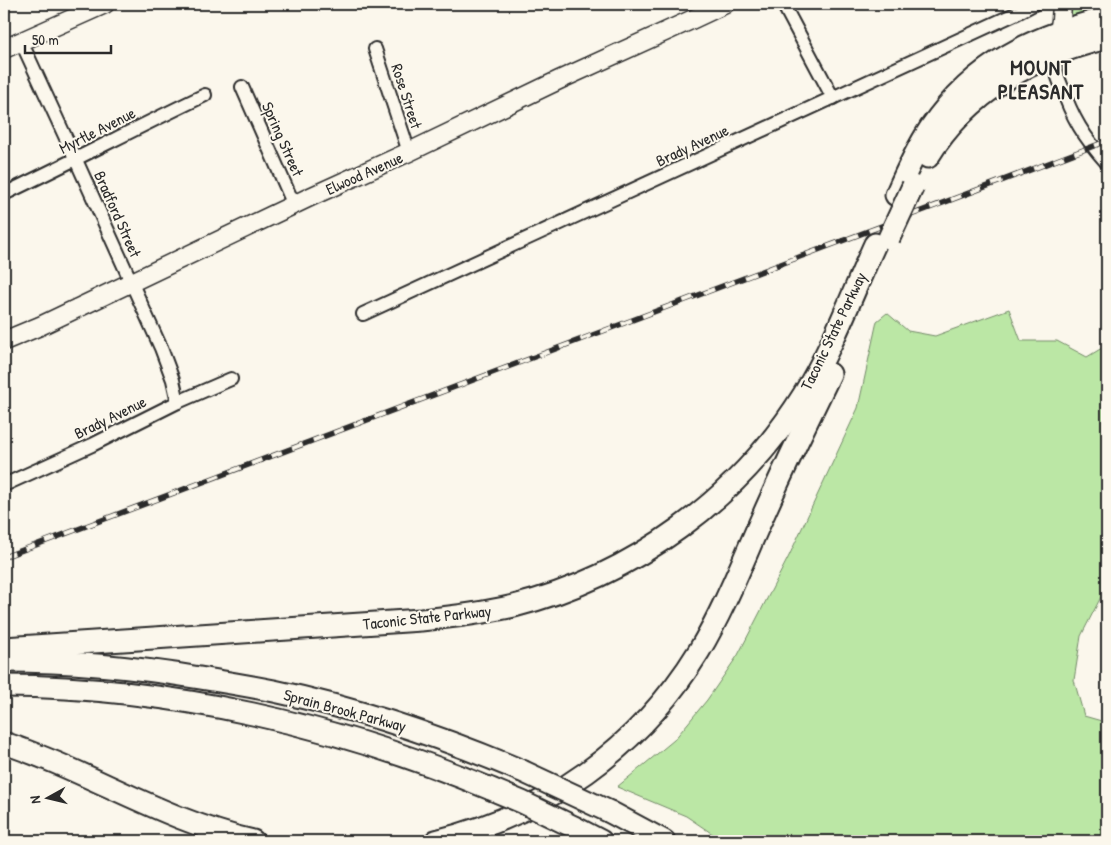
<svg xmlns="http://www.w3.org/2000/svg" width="1111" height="845" viewBox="0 0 1111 845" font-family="'Patrick Hand',sans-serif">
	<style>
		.green { fill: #bbe7a5; stroke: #738968 }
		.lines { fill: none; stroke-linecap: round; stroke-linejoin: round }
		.street-casing { stroke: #2b2b2b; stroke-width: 16 }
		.secondary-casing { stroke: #2b2b2b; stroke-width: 21 }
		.highway-casing { stroke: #2b2b2b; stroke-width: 25 }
		.street { stroke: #fbf7ec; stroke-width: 12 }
		.secondary { stroke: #fbf7ec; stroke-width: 18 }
		.highway { stroke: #fbf7ec; stroke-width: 21 }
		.rail-casing { stroke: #2b2b2b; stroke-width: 5.5 }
		.rail { stroke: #fbf7ec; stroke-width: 4; stroke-dasharray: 11; stroke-linecap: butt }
		.highway-bridge-casing { stroke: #2b2b2b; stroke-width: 25; stroke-linecap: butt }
		.highway-bridge { stroke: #fbf7ec; stroke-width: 21 }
		.labels { text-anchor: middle; stroke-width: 4; stroke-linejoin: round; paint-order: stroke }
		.street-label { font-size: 16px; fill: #2b2b2b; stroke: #fbf7ec }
		.district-label { font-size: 21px; font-weight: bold; letter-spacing: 1px; fill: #2b2b2b; stroke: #fbf7ec }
	</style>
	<rect width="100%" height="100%" fill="#fbf7ec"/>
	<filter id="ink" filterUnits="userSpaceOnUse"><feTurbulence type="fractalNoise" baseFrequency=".02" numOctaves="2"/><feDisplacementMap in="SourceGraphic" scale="10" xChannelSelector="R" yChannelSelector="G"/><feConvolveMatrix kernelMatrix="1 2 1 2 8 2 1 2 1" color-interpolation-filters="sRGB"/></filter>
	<g filter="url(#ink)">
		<g class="green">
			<path d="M1071 4H1107V9L1069 17Z"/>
			<path d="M1009 309 1021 341H1057L1087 357 1107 345V590L1103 593 1081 636 1074 680 1084 716 1105 722 1107 694V841H723L686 816 617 787 674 740 707 700 738 655 789 556 858 408 877 321 887 313 908 331 935 336Z"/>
		</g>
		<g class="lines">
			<g class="street-casing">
				<g id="street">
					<path d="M783 4 833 98"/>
					<path d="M21 41 76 160 161 348 173 380 178 402"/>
					<path d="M375 49 409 152"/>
					<path d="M1054 55C1053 65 1057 75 1061 85 1072 118 1084 137 1107 163"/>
					<path d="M242 87 294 205"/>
					<path d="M4 194C71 162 138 127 205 95"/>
					<path d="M363 314 1017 13 1034 4"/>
					<path d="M4 485 92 445 178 402 231 379"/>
				</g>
			</g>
			<g class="secondary-casing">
				<g id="secondary">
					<path d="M1057 43 1061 20 1062 4"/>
					<path d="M4 49 105 4"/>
					<path d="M4 341 40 326 310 197 409 152 559 80 691 20 725 4"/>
				</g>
			</g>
			<g class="highway-casing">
				<g id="highway">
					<path d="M928 157C968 92 1035 55 1107 38"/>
					<path d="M896 195C906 172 917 148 931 127 975 63 1034 36 1107 18"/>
					<path d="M4 648 421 620C453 617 484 613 514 606 633 576 739 499 804 394 833 347 852 294 875 244"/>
					<path d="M4 661C70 661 135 667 200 678 225 682 249 686 274 691 359 709 442 737 522 771"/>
					<path d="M4 686C171 687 337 725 491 789"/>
					<path d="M4 743C89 771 165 821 253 841"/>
					<path d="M610 812 664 841"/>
					<path d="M576 828 601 841"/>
					<path d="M436 841C546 814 639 749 699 651 724 609 742 563 762 518 783 470 807 422 830 374"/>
				</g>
			</g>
			<use href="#street" class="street"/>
			<use href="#secondary" class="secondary"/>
			<use href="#highway" class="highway"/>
			<g class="rail-casing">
				<path id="rail" d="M4 557 1107 141"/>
			</g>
			<use href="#rail" class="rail"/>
			<g class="highway-bridge-casing">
				<g id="highway-bridge">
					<path d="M889 238 913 186"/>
					<path d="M522 771 610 812"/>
					<path d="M491 789 522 802 576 828"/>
				</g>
			</g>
			<use href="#highway-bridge" class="highway-bridge"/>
		</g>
	</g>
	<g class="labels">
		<g class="street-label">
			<text transform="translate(407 96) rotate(72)" y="6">Rose Street</text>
			<text transform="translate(97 130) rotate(-27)" y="6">Myrtle Avenue</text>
			<text transform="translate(283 139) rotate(66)" y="6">Spring Street</text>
			<text transform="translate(692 145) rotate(-25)" y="6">Brady Avenue</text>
			<text transform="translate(364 173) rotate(-24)" y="6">Elwood Avenue</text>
			<text transform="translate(118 214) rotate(66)" y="6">Bradford Street</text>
			<text transform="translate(833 331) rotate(-64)" y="6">Taconic State Parkway</text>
			<text transform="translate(110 417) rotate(-26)" y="6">Brady Avenue</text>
			<text transform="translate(427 617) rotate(-6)" y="6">Taconic State Parkway</text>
			<text transform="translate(345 710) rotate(15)" y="6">Sprain Brook Parkway</text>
		</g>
		<g class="district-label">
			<text x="1041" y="75">MOUNT<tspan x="1041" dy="24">PLEASANT</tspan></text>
		</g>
	</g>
	<rect width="1111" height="845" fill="none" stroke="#fbf7ec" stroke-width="20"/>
	<rect x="10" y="10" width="1091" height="825" fill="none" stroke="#2b2b2b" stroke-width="2" filter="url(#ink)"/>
	<g transform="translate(48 798) rotate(262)" stroke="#fbf7ec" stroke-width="4" paint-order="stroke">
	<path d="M0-4L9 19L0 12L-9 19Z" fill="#2b2b2b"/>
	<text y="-8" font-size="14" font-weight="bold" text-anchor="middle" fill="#2b2b2b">N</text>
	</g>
	<path d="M25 45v8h86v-8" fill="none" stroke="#2b2b2b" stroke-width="2.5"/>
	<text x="32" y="45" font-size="15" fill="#2b2b2b" stroke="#fbf7ec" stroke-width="4" paint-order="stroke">50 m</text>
</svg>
